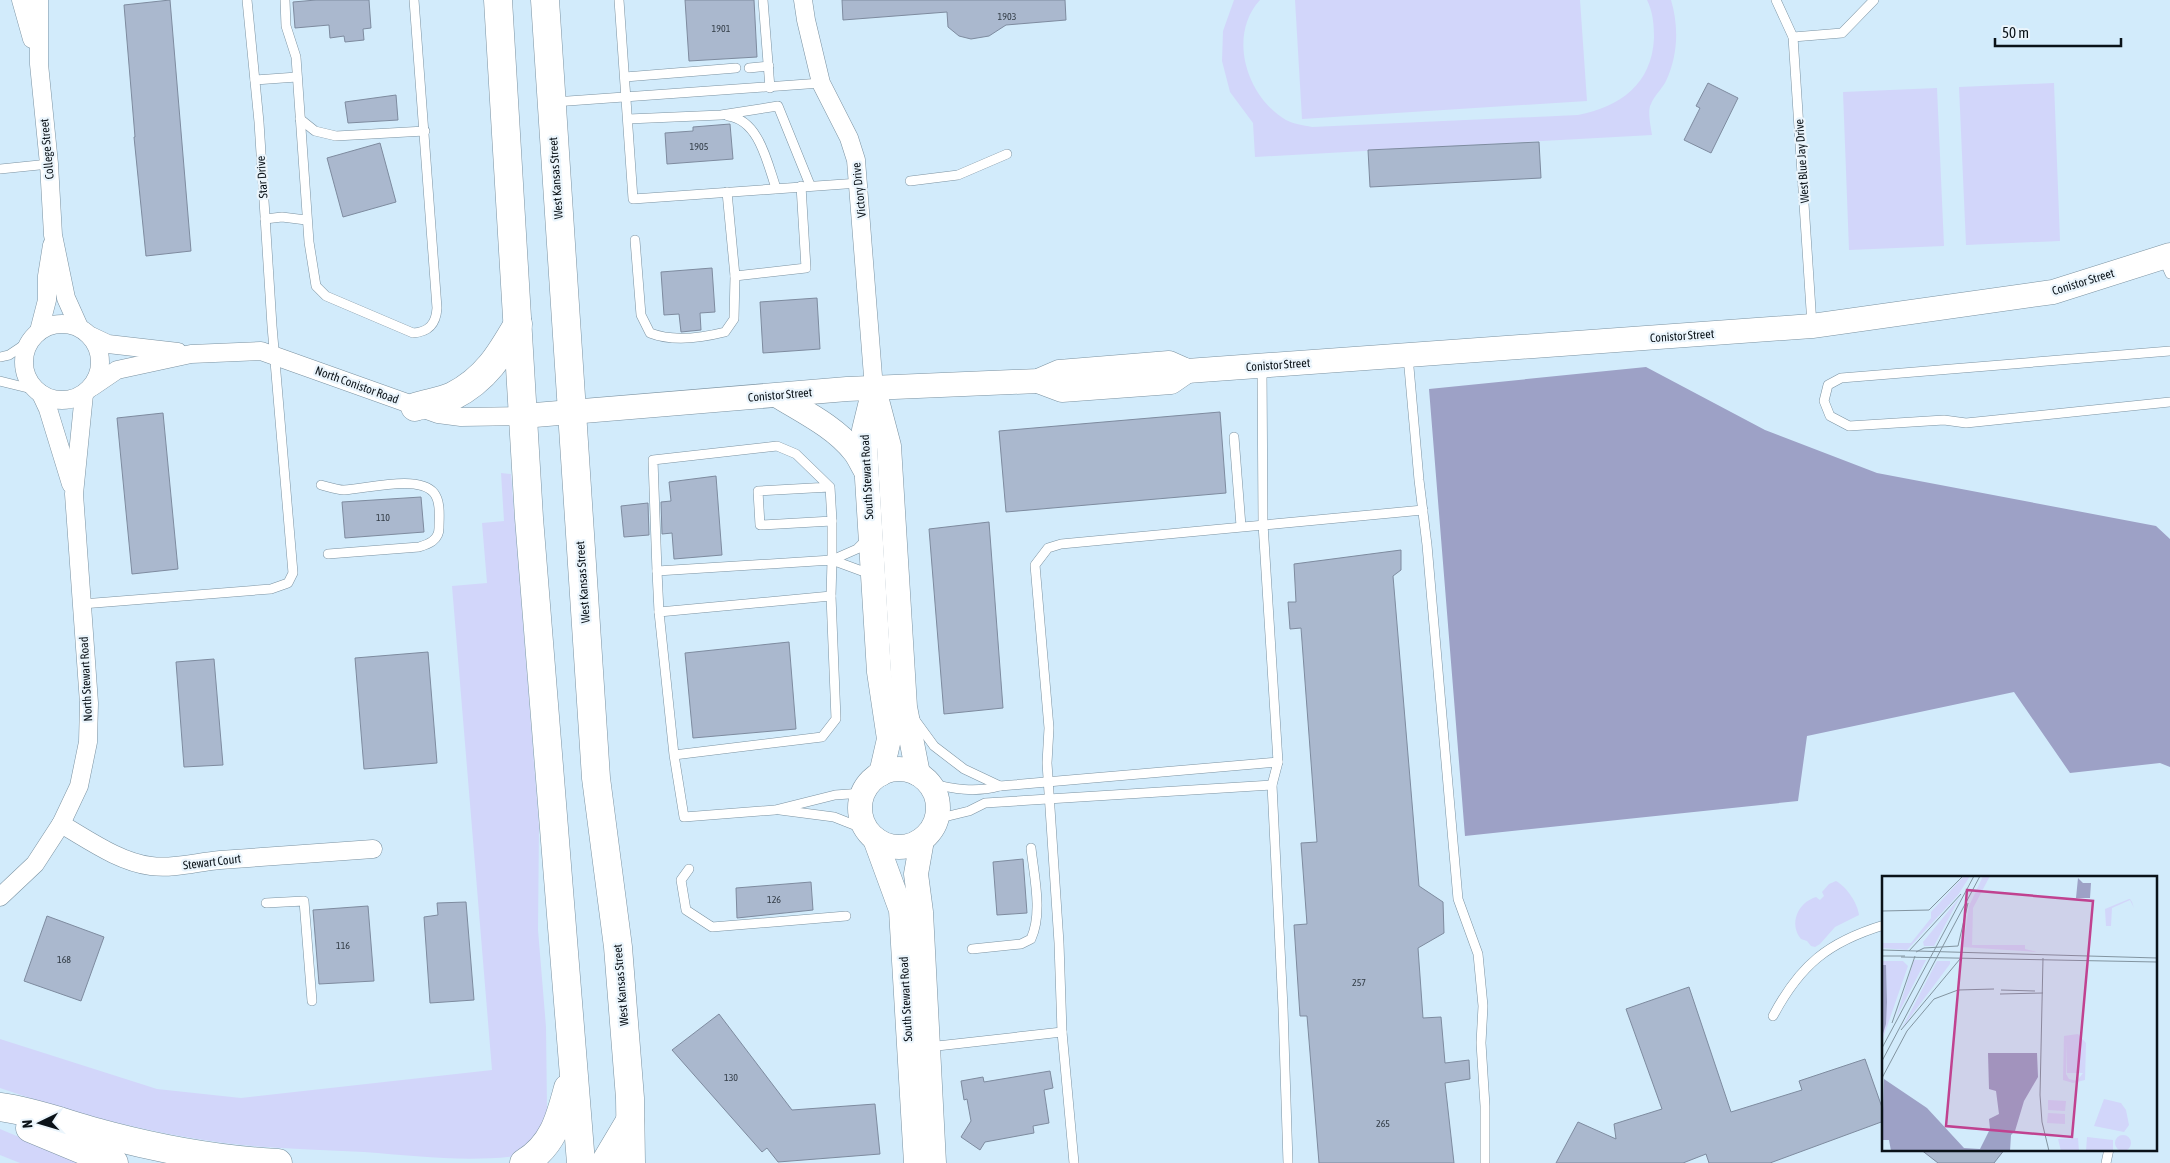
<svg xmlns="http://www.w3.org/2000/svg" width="2170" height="1163" viewBox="0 0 2170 1163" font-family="'Asap Condensed',sans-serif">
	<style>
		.green { fill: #d2d6fa }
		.forest { fill: #9da1c6 }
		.building { fill: #aab8ce; stroke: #7e8b9f }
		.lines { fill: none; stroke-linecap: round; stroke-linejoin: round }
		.lane-casing { stroke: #7b92a1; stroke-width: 10 }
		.street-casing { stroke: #7b92a1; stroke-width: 19 }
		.secondary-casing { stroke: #7b92a1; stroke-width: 25 }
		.highway-casing { stroke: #7b92a1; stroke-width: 29 }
		.lane { stroke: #fff; stroke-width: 9 }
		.street { stroke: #fff; stroke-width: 18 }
		.secondary { stroke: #fff; stroke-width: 24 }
		.highway { stroke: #fff; stroke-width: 28 }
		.labels { text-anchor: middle; stroke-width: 4.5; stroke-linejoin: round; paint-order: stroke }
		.number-label { font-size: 10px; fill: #323c46 }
		.street-label { font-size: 12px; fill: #0a1218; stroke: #ebf5fc }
		.inset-road { fill: none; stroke: #8294a0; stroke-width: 1 }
		.view { fill: #c04290; fill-opacity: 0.15; stroke: #c04290; stroke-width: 2.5 }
		.inset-edge { fill: none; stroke: #0a1218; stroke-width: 2.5 }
	</style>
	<rect width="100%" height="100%" fill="#d2ebfb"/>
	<g class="green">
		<path d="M1234 0H1260C1227 36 1247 97 1286 120 1293 124 1303 125 1312 127L1578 115C1620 107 1652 84 1654 38 1654 25 1653 12 1647 0H1671C1679 27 1678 55 1666 81 1662 89 1654 96 1651 104 1647 111 1651 127 1652 135L1255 157 1253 123 1230 92 1222 61 1223 31Z"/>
		<path d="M1295 0H1580L1587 101 1302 119Z"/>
		<path d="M2054 83 2060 241 1966 245 1959 87Z"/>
		<path d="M1937 88 1944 246 1849 250 1843 92Z"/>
		<path d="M501 473 511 474 539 825 538 930 546 1027 547 1108 543 1132 523 1155C471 1163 417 1156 364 1152 318 1149 270 1149 224 1143 148 1133 73 1113 0 1088V1039L157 1089 241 1098 492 1070 452 586 487 583 482 523 504 521Z"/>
		<path d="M1836 881C1847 887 1858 904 1859 915L1835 927 1820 944 1815 947 1811 946 1807 941 1801 939C1789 924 1797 903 1816 897L1820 900 1824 896 1822 892 1829 884Z"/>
		<path d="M0 1129 81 1163H20L0 1155Z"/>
	</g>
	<path class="forest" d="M1646 367 1765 430 1877 473 2156 526 2170 539V767L2160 763 2070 773 2014 692 1807 736 1798 801 1465 836 1429 389Z"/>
	<g class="building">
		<path d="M170 0 191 251 146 256 134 137H135L124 5Z"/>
		<path d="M316 0H369L371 28 363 29 364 40 345 42 344 36 330 38 329 25 295 28 293 2Z"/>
		<path d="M685 0H754L757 57 689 61Z"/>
		<path d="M842 0H1065L1066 20 1006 25 989 36 971 39 959 36 948 27 947 12 843 20Z"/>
		<path d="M1708 83 1738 98 1711 153 1684 140 1700 108 1696 106Z"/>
		<path d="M396 95 398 120 348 123 345 102Z"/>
		<path d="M730 124 733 159 667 164 665 133 693 131V127Z"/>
		<path d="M1539 142 1541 178 1370 187 1368 150Z"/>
		<path d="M380 143 396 202 343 217 327 158Z"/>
		<path d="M712 268 715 312 700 313 701 330 681 332 679 314 664 315 661 272Z"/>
		<path d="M817 298 820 349 763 353 760 302Z"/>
		<path d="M1220 412 1226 493 1006 512 999 431Z"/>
		<path d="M163 413 178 569 132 574 117 418Z"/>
		<path d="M716 476 722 555 674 559 672 533 662 534 661 502 671 501 669 482Z"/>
		<path d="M421 497 424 532 345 538 342 502Z"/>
		<path d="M648 503 649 535 624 537 621 506Z"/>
		<path d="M989 522 1003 708 944 714 929 529Z"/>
		<path d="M1401 550V570L1393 576 1419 886 1443 902 1444 933 1418 948 1423 1018 1441 1017 1445 1063 1469 1060 1470 1079 1445 1083 1454 1163H1319L1307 1016H1300L1294 925 1307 924 1301 843 1317 842 1301 628 1290 629 1288 602H1296L1294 564Z"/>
		<path d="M789 642 796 729 693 738 685 653Z"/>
		<path d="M428 652 437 763 364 769 355 658Z"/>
		<path d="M214 659 223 765 184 767 176 662Z"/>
		<path d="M1023 859 1027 913 997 915 993 862Z"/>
		<path d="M811 882 813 910 737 918 736 888Z"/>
		<path d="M466 902 474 1000 430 1003 424 917 438 915 437 903Z"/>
		<path d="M368 906 374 981 319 984 313 910Z"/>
		<path d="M47 916 104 937 81 1001 24 981Z"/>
		<path d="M1689 987 1731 1112 1802 1090 1799 1081 1865 1059 1884 1113V1121L1770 1163H1709L1706 1154 1683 1163H1556L1578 1122 1616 1139 1614 1124 1662 1109 1626 1009Z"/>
		<path d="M719 1014 792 1110 875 1104 880 1154 778 1162 767 1148 762 1152 672 1050Z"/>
		<path d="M1050 1071 1053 1088 1044 1090 1049 1123 1033 1126 1034 1133 985 1142 980 1150 961 1137 971 1121 967 1099 964 1100 961 1081 983 1077 984 1082Z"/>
		<path d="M1920 1149H2005L1994 1163H1938Z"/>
	</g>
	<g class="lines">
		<g class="lane-casing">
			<g id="lane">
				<path d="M285 0 286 26 296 57 309 242 316 286 326 296 413 333C429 332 436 324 437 308L414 0"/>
				<path d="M619 0 633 199 859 183"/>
				<path d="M763 0 770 88"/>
				<path d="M1776 0 1793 37 1812 325"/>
				<path d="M1793 37 1842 33 1874 0"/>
				<path d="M749 68 769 66"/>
				<path d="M625 77 736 68"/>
				<path d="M255 80 297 77"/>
				<path d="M554 102 821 83"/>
				<path d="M728 116C759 120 767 162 776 188"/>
				<path d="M300 119 315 131 336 136 425 131"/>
				<path d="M628 119 721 115 778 106 810 185"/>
				<path d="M0 169 49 164"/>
				<path d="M910 181 958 175 1007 154"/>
				<path d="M727 192 735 276 806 268 801 186"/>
				<path d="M265 219 282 217 306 220"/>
				<path d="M635 240 641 315 650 333C673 342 701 338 725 332L734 319 735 276"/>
				<path d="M2163 258 2170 274"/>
				<path d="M2170 351 1841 378 1828 385 1824 401 1830 416 1849 426 1944 420 1966 423 2170 402"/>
				<path d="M1408 356 1419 480 1427 545 1458 899 1478 954 1483 1006 1481 1043 1485 1106V1163"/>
				<path d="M0 357 9 355 30 341"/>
				<path d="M1262 367 1263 524 1278 762 1272 785 1283 1008 1288 1163"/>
				<path d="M0 381 36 390"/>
				<path d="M1234 437 1241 526"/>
				<path d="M321 485C329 487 337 490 344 490 366 489 419 474 434 493 441 502 439 517 439 528 439 540 429 544 419 547L328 554"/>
				<path d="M867 539 857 549 832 560 870 574"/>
				<path d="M832 560V521"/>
				<path d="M657 571 653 460 777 446 796 454 830 487 832 521 760 525 758 491 830 487"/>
				<path d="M82 604 271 589 288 583 293 573 272 326 259 122 247 0"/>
				<path d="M659 612 657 571 832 560 831 596"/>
				<path d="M915 720 934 746 964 769 1000 786"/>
				<path d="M674 755 822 737 836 719 831 596 659 612 674 755 684 817 775 810 835 795 863 793"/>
				<path d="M929 783C953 789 975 793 1000 786L1278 762"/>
				<path d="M780 810 834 817 867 830"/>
				<path d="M936 819 969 811 985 803 1272 785"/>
				<path d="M689 869 681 880 686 910 712 927 846 916"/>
				<path d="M266 903 304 901 312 1001"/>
				<path d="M972 949 1021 944 1031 939C1043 913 1034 876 1031 848"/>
				<path d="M1773 1016C1800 965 1828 942 1884 925"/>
				<path d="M928 1047 1062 1032"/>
				<path d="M1074 1163 1062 1032 1059 943 1047 763 1049 728 1035 565 1048 548 1061 544 1423 510"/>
				<path d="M2106 1163 2109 1149"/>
			</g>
		</g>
		<g class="street-casing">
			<g id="street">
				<path d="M21 0 32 39"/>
				<path d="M39 0V64L49 164 53 235 66 298 79 327"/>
				<path d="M803 0 806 20 821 83 849 138 856 160 874 389"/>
				<circle cx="62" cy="362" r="38"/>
				<path d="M39 331 47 300V276L52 245"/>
				<path d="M91 336 108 344 178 352"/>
				<path d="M92 387 117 370 191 354 261 351 438 414 461 417 523 416"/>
				<path d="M41 394 48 409 71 484"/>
				<path d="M61 824C89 840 119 862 151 866 174 869 197 862 220 860 271 856 322 853 373 849"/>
				<path d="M0 897 35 864 61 824 79 786 88 742 89 703 74 494 84 394"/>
			</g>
		</g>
		<g class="secondary-casing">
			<g id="secondary">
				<path d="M1038 381 1062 390 1171 382 1187 371"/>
				<path d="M874 389 889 446 905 707 918 774"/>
				<path d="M873 393 864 430 879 672 889 739 881 774"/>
				<path d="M778 396C804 412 835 427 854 451 859 457 862 465 866 471"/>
				<path d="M523 416 847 389 1038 381 1059 372 1169 363 1187 371 1812 326 2053 292 2170 255"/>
				<circle cx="899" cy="808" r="39"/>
				<path d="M875 839 901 910 916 1163"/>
				<path d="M922 840 916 874 921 912 934 1163"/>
			</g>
		</g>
		<g class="highway-casing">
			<g id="highway">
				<path d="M498 0 529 518 581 1163"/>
				<path d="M545 0 596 778 618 947 630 1098 631 1163"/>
				<path d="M415 407C427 403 442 401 453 396 486 379 500 355 518 324"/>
				<path d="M0 1107C38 1112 74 1127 111 1136 165 1150 222 1160 278 1163"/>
				<path d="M30 1128 114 1163"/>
				<path d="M524 1163C553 1146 560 1118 568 1088"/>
				<path d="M605 1163 630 1121"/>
			</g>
		</g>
		<use href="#lane" class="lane"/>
		<use href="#street" class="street"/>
		<use href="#secondary" class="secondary"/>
		<use href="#highway" class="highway"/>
	</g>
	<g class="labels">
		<g class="number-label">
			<text x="1007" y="20">1903</text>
			<text x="721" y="32">1901</text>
			<text x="699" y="150">1905</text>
			<text x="383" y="521">110</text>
			<text x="774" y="903">126</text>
			<text x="343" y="949">116</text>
			<text x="64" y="963">168</text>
			<text x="1359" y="986">257</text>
			<text x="731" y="1081">130</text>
			<text x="1383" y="1127">265</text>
		</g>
		<g class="street-label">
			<text transform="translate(47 149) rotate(-95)" y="4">College Street</text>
			<text transform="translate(1802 161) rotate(-94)" y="4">West Blue Jay Drive</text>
			<text transform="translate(262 177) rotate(-94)" y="4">Star Drive</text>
			<text transform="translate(556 178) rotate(-94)" y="4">West Kansas Street</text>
			<text transform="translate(859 190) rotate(-96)" y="4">Victory Drive</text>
			<text transform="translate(2083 282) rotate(-17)" y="4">Conistor Street</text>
			<text transform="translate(1682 336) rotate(-4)" y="4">Conistor Street</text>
			<text transform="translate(1278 365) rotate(-4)" y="4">Conistor Street</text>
			<text transform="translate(357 385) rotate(20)" y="4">North Conistor Road</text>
			<text transform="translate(780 395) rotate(-5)" y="4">Conistor Street</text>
			<text transform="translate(867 477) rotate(-93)" y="4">South Stewart Road</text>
			<text transform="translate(583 582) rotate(-94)" y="4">West Kansas Street</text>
			<text transform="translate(86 679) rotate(-93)" y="4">North Stewart Road</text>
			<text transform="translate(212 862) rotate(-7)" y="4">Stewart Court</text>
			<text transform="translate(621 985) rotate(-95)" y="4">West Kansas Street</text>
			<text transform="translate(906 999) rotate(-93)" y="4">South Stewart Road</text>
		</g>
	</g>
	<g transform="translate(1882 876)">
		<rect width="275" height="275" fill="#d2ebfb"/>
		<path d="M82 0H88L76 19 25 74 0 72V67H29L49 42V36ZM101 0H108L91 32 90 69H143V73L155 76 81 71 87 30ZM78 21 52 70H42L41 66ZM247 23H248L250 26 252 32 248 24 230 32 229 50H224L223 33ZM32 84H44L14 142ZM0 85H21L26 90 0 165 5 127 4 90 0 89ZM55 85H68V88L20 152ZM196 158 204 167 203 204 191 207 181 204 182 160ZM185 166V197H201L195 205 187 203 184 198ZM222 223 239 227 244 234 247 249 242 256 212 250ZM166 224 184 225 183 235 166 234ZM166 237 183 238V248L165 247ZM233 267a8 8 0 1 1 16 0a8 8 0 1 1-16 0ZM205 261 231 264V275H204ZM196 262 197 275H179L176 263Z" fill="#d2d6fa" fill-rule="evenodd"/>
		<path d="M196 2 201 7H209L208 22H194ZM0 89H4L5 126 4 148 0 161ZM106 177H155L156 201 142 225 133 255 129 259 128 275H9L7 264H0L2 203 45 232 82 272 98 273 108 253 107 243 117 238 114 215 107 213Z" fill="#9da1c6"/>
		<path class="inset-road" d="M0 35 47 34 81 0M0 74 275 82M27 75 79 18M34 76 42 72 76 70 86 27M0 80H23M19 81 275 86M161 82 158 219 160 246 167 275M119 114 153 115M118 118 161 117M10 147 33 80M19 154 78 83M0 172 92 0M0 185 98 0M0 202 25 155 52 123 76 114 112 113"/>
		<path class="view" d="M85 14 211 25 190 261 64 250Z"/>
		<rect width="275" height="275" class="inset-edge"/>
	</g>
	<g transform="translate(40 1123) rotate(265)" stroke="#ebf5fc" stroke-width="4" paint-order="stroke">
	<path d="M0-4L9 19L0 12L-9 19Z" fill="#0a1218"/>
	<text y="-8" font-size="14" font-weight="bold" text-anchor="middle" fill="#0a1218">N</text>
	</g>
	<path d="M1995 38v8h126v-8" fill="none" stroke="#0a1218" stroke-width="2.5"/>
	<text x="2002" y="38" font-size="15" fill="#0a1218" stroke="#ebf5fc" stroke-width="4" paint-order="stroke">50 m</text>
</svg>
